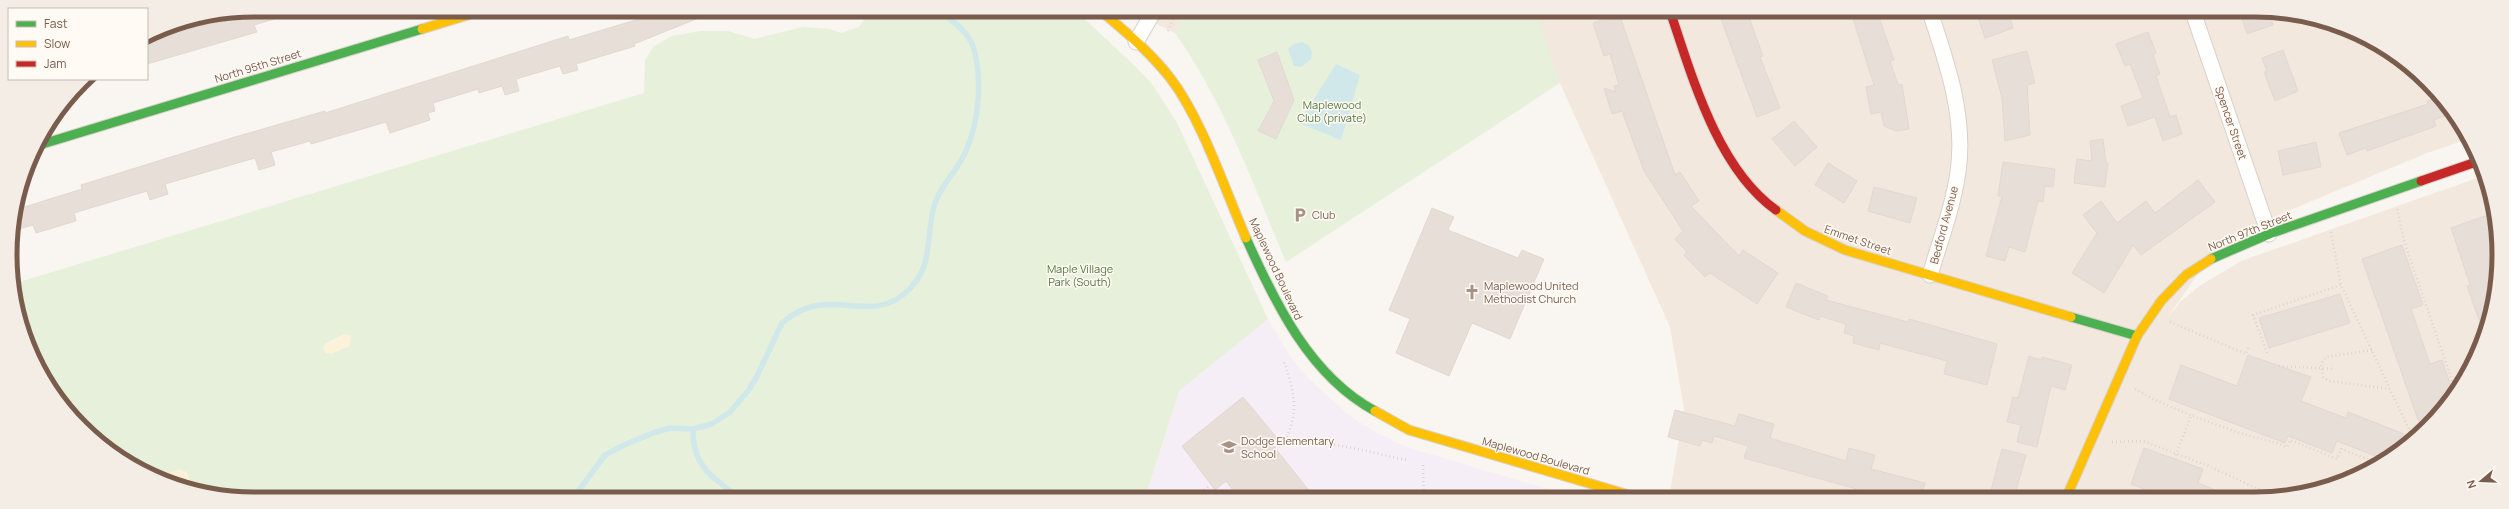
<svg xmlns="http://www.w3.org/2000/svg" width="2509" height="509" viewBox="0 0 2509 509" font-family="Manrope,sans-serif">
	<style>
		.residential { fill: #f2e8de }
		.education { fill: #f6eef6 }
		.green { fill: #e7f0db }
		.sand { fill: #fbf2d9 }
		.water { fill: #d0e8ea }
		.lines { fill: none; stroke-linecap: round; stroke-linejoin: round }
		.stream { stroke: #d0e8ea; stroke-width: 5.5 }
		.building { fill: #e6ded7; stroke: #e2d8d2 }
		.street-casing { stroke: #d7d1cb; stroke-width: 17 }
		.fast-casing { stroke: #d9d2cb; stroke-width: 11 }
		.slow-casing { stroke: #d9d2cb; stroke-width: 11 }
		.jam-casing { stroke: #d9d2cb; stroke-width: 11 }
		.path { stroke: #dcd5d0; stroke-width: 2.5; stroke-dasharray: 1 3; stroke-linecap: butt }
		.street { stroke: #fefefd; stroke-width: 15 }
		.fast { stroke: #4caf50; stroke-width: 9 }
		.slow { stroke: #ffc107; stroke-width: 9 }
		.jam { stroke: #c62828; stroke-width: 9 }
		.labels { text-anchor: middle; stroke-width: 3; stroke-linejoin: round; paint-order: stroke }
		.street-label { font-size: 11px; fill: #7a5c4d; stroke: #fffaf3 }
		.park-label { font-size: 11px; fill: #537a41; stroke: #fffaf3 }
		.poi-label { font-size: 11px; fill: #7a5c4d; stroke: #fffaf3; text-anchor: start }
		.rim { fill: none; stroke: #7a5c4d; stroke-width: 5 }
	</style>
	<rect width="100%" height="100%" fill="#f9f5f0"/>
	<g class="residential">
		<path d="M1130 11H1186L1175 33Z"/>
		<path d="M1534 11 2286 12 2377 43 2448 105 2465 140 2427 153 2223 238 2167 318 2182 300 2201 285 2241 261 2483 176 2491 191 2497 286 2474 363 2427 428 2362 474 2271 498H2080L2082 492 2079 498H1669L1684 409 1670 327 1560 83Z"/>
	</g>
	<path class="education" d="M1268 319 1292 359 1309 379 1351 417 1376 432 1406 447 1578 498H1145L1179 391Z"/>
	<g class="green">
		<path d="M870 11H1076L1136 67 1152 84 1177 123 1268 319 1179 391 1145 498 223 497 132 466 71 416 23 333 16 283 644 93 645 60 654 46 672 36 700 31H728L754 39 803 27 830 29 841 33 859 27Z"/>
		<path d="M1186 11H1536L1560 83 1286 262C1253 184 1224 102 1175 33Z"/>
	</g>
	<g class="sand">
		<path d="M344 334 351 335 350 346 331 354 325 353 323 347 326 343Z"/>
		<path d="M179 469 187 472 189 480 187 485 169 479 171 472Z"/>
	</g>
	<g class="water">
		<path d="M1302 42 1308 45 1312 51 1311 59 1301 67 1294 66 1288 49 1294 44Z"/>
		<path d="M1336 64 1360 75 1341 140 1299 123Z"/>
	</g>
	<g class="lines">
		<g class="stream">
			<path d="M693 429C692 452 701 469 719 482 725 487 731 490 734 497"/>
			<path d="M574 497 605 455 624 445 653 433 670 428 693 429 712 424 730 412 748 391 756 378 782 323C827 283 867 325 904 294 936 268 924 238 935 203 941 184 959 169 966 151 979 121 983 78 973 46 967 30 951 19 937 11"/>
		</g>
	</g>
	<g class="building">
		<path d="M254 10H291V14L254 25 257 32 147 64V38L161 29 194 22V24Z"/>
		<path d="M643 10 716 11 634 44 635 46 576 64 578 70 563 74 560 66 516 79 519 91 505 95 502 86 479 93 478 89 433 103 435 111 428 113 430 120 390 133 386 122 311 144 310 141 271 152 275 165 259 170 255 158 165 184 168 194 150 200 147 191 74 213 76 221 36 233 33 225 12 231 18 209 82 189 81 185 235 137 325 111V113L568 36 569 40 646 17Z"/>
		<path d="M1718 11 1747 12 1763 56 1760 57 1780 108 1757 117Z"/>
		<path d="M1851 12H1877L1894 60 1890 61 1898 85 1902 84 1909 129 1896 131 1884 126 1881 112 1871 114 1866 87 1874 85Z"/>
		<path d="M1976 12H2008L2013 28 1985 38Z"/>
		<path d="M2240 12H2269L2273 25 2247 34Z"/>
		<path d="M1619 14 1675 175 1680 172 1699 201 1691 206 1739 256 1743 250 1778 273 1757 304 1710 273 1705 277 1684 255 1687 252 1675 239 1683 231 1644 171 1622 111 1612 114 1604 88 1616 92 1614 86 1619 85 1610 54 1604 56 1593 23Z"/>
		<path d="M2148 32 2156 53 2153 55 2160 74 2156 76 2170 117 2176 115 2182 134 2163 141 2155 117 2128 126 2121 106 2143 98 2130 64 2125 66 2116 44Z"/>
		<path d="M2283 50 2298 91 2275 101 2264 72H2267L2262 58Z"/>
		<path d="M2027 51 2035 83 2027 85 2030 135 2005 141 2002 98 1992 60Z"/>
		<path d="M1277 52 1294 100 1276 139 1258 131 1274 101 1258 60Z"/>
		<path d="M2439 97 2447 104 2450 114 2434 120 2436 126 2367 151 2366 148 2347 155 2339 133 2428 104 2427 101Z"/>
		<path d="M1794 121 1817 147 1795 166 1772 139Z"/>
		<path d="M2103 139 2106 163H2108L2105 187 2074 183 2077 159 2092 161 2090 141Z"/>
		<path d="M2316 142 2321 167 2283 175 2278 151Z"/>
		<path d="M2003 162 2055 169 2053 187 2045 186 2043 202 2038 201 2025 252 2009 247 2005 261 1986 256 2002 196H1998Z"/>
		<path d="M1828 163 1857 181 1844 203 1815 185Z"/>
		<path d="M2198 180 2215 202 2141 255 2133 245 2104 293 2072 273 2097 233 2083 215 2101 201 2117 223 2146 201 2155 213Z"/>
		<path d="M1874 187 1917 198 1910 223 1868 211Z"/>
		<path d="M1432 208 1454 217 1448 230 1518 258 1522 250 1544 259 1510 339 1472 323 1449 376 1396 353 1410 319 1389 310Z"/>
		<path d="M2485 216 2494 243 2497 286 2483 331 2467 286 2470 285 2451 228Z"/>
		<path d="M2402 245 2423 305 2411 309 2430 364 2442 360 2453 392 2427 428 2422 431 2362 259Z"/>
		<path d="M1796 283 1828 296 1826 300 1908 322 1909 319 1997 344 1987 385 1944 374 1947 361 1880 343 1879 350 1853 343 1854 336 1844 333 1846 324 1820 316 1819 320 1786 307Z"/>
		<path d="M2340 294 2350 323 2269 348 2259 318Z"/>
		<path d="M2248 355 2311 377 2301 401 2346 418 2348 412 2404 434 2398 448 2383 459 2337 441 2332 453 2288 436 2285 443 2169 399 2181 365 2237 386Z"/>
		<path d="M2029 356 2041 360 2042 357 2072 365 2065 390 2051 386 2037 447 2017 442 2021 425 2007 422 2013 397 2018 398Z"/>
		<path d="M1243 397 1277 438 1271 443 1315 498H1239L1226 481 1215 490 1182 446Z"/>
		<path d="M1675 410 1735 426 1739 414 1774 424 1770 438 1846 461 1849 448 1875 455 1871 469 1925 483 1921 498H1874L1875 494 1744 458 1748 446 1714 436 1712 443 1702 440 1700 446 1668 437Z"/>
		<path d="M2144 448 2203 469 2198 483 2235 498H2168L2131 484Z"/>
		<path d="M2002 449 2026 455 2014 498H1989Z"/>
	</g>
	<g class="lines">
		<g class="street-casing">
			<g id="street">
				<path d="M1930 12C1947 63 1966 117 1958 172 1953 207 1940 241 1930 275"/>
				<path d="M2193 12 2269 234"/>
				<path d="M1136 42 1154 11"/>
			</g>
		</g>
		<g class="fast-casing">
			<g id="fast">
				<path d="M39 145 422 29"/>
				<path d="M1246 238C1275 303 1310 376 1375 411"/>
				<path d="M2211 259 2269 234 2421 181"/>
				<path d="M2071 317 2137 336"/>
				<path d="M1692 498H1708"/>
			</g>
		</g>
		<g class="slow-casing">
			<g id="slow">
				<path d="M1101 11C1126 32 1151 53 1171 79 1202 120 1225 190 1246 238"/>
				<path d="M422 29 484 10"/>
				<path d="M1776 210 1805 231 1845 250 2071 317"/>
				<path d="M1375 411 1409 430 1639 498"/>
				<path d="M2066 498 2137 336 2161 301 2186 275 2211 259"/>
			</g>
		</g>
		<g class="jam-casing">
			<g id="jam">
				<path d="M1670 11C1692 76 1717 168 1776 210"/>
				<path d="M2421 181 2476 162"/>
			</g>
		</g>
		<g class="path">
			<path d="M1168 31 1177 11"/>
			<path d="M2397 209 2404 241 2455 389"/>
			<path d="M2331 232 2341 285 2413 438"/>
			<path d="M2170 322 2246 354 2249 346"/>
			<path d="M2372 350 2326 357 2321 364 2323 377 2329 381 2390 389"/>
			<path d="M2267 353 2253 315 2341 285"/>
			<path d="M2279 366 2335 369"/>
			<path d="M2135 389C2166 407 2203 420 2237 432 2254 438 2270 440 2287 447L2290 440 2337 459 2341 449 2378 463"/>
			<path d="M2112 442 2143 441 2206 465 2276 497"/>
			<path d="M1283 444C1300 413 1295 395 1284 362"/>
			<path d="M1275 448C1309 433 1370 453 1407 460"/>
			<path d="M2174 459 2192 414"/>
			<path d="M1423 465 1424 498"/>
			<path d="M1195 498 1209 486"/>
			<path d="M2157 498 2159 495"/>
		</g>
		<use href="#street" class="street"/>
		<use href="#fast" class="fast"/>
		<use href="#slow" class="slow"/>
		<use href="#jam" class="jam"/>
	</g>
	<defs>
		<g id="parking-bare" transform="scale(1.2)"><path d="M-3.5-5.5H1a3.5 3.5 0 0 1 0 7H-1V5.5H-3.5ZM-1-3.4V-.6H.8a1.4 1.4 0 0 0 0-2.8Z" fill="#a69286" stroke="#fffaf3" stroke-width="2.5" paint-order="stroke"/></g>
		<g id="church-bare" transform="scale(1.2)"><path d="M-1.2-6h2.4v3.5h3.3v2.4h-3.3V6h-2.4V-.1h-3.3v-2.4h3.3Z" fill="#a69286" stroke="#fffaf3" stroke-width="2.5" paint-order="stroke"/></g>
		<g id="school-bare" transform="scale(1.2)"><path d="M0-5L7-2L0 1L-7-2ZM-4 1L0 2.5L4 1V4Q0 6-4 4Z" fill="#a69286" stroke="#fffaf3" stroke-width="2.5" paint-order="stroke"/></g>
	</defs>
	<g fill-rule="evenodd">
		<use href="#parking-bare" x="1300" y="215"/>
		<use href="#church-bare" x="1472" y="292"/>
		<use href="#school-bare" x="1229" y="447"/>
	</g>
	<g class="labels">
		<g class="street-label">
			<text transform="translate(258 66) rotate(-17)" y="4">North 95th Street</text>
			<text transform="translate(2231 123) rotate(71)" y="4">Spencer Street</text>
			<text transform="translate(1944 225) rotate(-75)" y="4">Bedford Avenue</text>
			<text transform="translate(2250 231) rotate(-22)" y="4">North 97th Street</text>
			<text transform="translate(1858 240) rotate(19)" y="4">Emmet Street</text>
			<text transform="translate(1276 269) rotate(65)" y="4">Maplewood Boulevard</text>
			<text transform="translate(1536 456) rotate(16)" y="4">Maplewood Boulevard</text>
		</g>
		<g class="park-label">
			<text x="1332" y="109">Maplewood<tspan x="1332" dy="13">Club (private)</tspan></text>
			<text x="1080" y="273">Maple Village<tspan x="1080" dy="13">Park (South)</tspan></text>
		</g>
		<g class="poi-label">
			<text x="1312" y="219">Club</text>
			<text x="1484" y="290">Maplewood United<tspan x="1484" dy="13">Methodist Church</tspan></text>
			<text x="1241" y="445">Dodge Elementary<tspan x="1241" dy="13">School</tspan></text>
		</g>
	</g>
	<path d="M0 0H2509V509H0ZM254 17H2255A237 237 0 0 1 2492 254V255A237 237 0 0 1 2255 492H254A237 237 0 0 1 17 255V254A237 237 0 0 1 254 17Z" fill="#f4ede6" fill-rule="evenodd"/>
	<path class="rim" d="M254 17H2255A237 237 0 0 1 2492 254V255A237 237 0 0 1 2255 492H254A237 237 0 0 1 17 255V254A237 237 0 0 1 254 17Z"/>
	<rect x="8" y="8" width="140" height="72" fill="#fffaf3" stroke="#cabbb1"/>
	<rect x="16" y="21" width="20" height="6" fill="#4caf50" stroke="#cabbb1"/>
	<text x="44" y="28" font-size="12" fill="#7a5c4d">Fast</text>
	<rect x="16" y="41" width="20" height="6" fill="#ffc107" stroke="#cabbb1"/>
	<text x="44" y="48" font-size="12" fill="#7a5c4d">Slow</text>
	<rect x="16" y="61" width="20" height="6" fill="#c62828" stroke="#cabbb1"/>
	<text x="44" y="68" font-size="12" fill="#7a5c4d">Jam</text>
	<g transform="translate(2481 481) rotate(251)" stroke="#fffaf3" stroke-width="3" paint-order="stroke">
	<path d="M0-3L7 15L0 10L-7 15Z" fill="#7a5c4d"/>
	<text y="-6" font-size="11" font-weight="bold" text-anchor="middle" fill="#7a5c4d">N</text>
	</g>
</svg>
